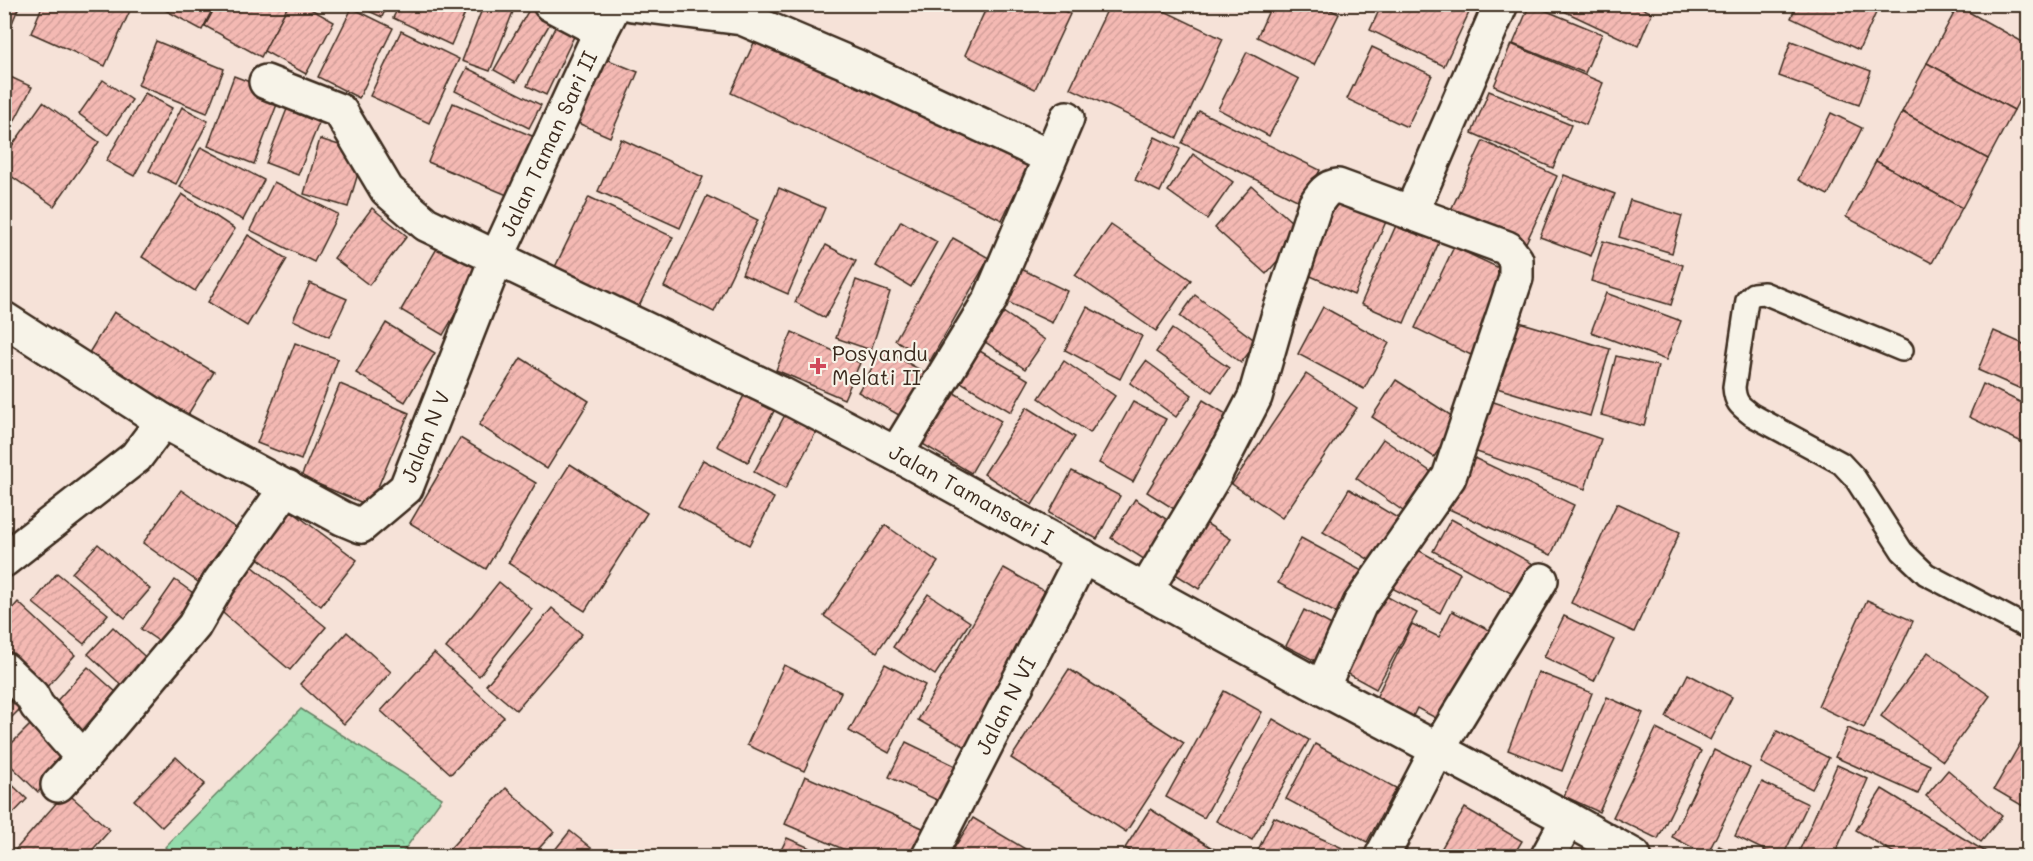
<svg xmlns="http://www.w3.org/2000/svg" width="2033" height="861" viewBox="0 0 2033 861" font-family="Mali,sans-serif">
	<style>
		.forest { fill: url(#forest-crowns); stroke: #688466; stroke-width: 1.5 }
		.building { fill: url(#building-hatch); stroke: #3b2a1e; stroke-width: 1.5 }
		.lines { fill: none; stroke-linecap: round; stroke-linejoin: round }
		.service-casing { stroke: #3b2a1e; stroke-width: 26 }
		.minor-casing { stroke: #3b2a1e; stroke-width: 38 }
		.service { stroke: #f7f3e8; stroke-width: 21 }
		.minor { stroke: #f7f3e8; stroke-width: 33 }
		.poi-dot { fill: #d1495b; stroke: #f7f3e8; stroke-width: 2 }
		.labels { text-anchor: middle; stroke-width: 4.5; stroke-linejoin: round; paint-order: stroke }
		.street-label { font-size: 21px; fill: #3b2a1e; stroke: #f7f3e8 }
		.poi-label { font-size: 21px; fill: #3b2a1e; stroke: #f7f3e8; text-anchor: start }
	</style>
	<defs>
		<pattern id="forest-crowns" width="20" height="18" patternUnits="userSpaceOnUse" patternTransform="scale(1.5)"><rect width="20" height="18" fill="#94ddad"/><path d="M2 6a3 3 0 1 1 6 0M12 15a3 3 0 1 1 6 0" fill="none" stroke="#80be94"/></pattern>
		<pattern id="building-hatch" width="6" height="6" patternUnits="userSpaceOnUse" patternTransform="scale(1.5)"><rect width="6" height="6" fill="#f4b9b3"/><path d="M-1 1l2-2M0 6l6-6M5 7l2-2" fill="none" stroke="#d29f9a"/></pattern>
	</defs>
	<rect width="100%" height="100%" fill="#f6e2d8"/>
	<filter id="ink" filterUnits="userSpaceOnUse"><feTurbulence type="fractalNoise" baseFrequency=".0167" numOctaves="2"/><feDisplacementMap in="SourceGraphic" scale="12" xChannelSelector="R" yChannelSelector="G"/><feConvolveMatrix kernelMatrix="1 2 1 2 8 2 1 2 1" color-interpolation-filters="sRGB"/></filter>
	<g filter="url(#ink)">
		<path class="forest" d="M301 709 442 798 400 856H172L165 847Z"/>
		<g class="building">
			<path d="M4 4H20L7 35 4 34Z"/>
			<path d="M43 4H133L105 66 31 33Z"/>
			<path d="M154 4H215L202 30Z"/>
			<path d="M217 4H289L261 57 205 26Z"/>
			<path d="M289 4H302L334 22 306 74 264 51Z"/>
			<path d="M353 4H388L382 17Z"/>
			<path d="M400 4H469L451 45 393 18Z"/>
			<path d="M484 4H516L490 71 462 61Z"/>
			<path d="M988 4H1051L1070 14 1035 89 965 55Z"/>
			<path d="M1110 4H1150L1223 39 1177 138 1070 88Z"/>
			<path d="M1272 4H1319L1339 14 1314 65 1257 37Z"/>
			<path d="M1382 4H1473L1444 66 1370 30Z"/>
			<path d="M1530 4 1602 34 1585 73 1513 44Z"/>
			<path d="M1549 4H1634L1652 13 1638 46Z"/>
			<path d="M1797 4H1880L1859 50 1791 18Z"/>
			<path d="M1958 6 2028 45V83L2014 110 1927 63Z"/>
			<path d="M352 8 393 28 359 98 318 77Z"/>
			<path d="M530 8 552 20 516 82 494 70Z"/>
			<path d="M558 21 577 30 546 95 527 86Z"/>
			<path d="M401 31 459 59 429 123 370 96Z"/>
			<path d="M758 34 1030 162 1002 220 731 93Z"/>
			<path d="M156 41 224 69 207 113 138 85Z"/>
			<path d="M1791 41 1871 71 1859 105 1779 76Z"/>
			<path d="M1511 44 1603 83 1586 125 1494 86Z"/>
			<path d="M1372 47 1432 75 1407 127 1347 99Z"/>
			<path d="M1247 52 1299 79 1269 136 1218 109Z"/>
			<path d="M606 59 638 72 610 137 578 123Z"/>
			<path d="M1927 63 2014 110 1988 159 1902 112Z"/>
			<path d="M467 68 541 105 529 128 455 91Z"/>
			<path d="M4 74 32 87 4 141Z"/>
			<path d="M234 76 281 94 254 164 208 146Z"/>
			<path d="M103 80 132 100 108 135 79 114Z"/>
			<path d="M1489 91 1571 125 1553 168 1472 133Z"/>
			<path d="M145 93 172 108 134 176 106 161Z"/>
			<path d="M43 102 99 142 54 206 4 171V157Z"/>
			<path d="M453 103 537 138 512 197 428 162Z"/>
			<path d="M182 107 208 121 176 184 149 171Z"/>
			<path d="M287 109 319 123 298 175 266 163Z"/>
			<path d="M1199 111 1320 170 1303 203 1182 143Z"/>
			<path d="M1902 112 1988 159 1962 208 1876 161Z"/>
			<path d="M1831 113 1862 128 1828 195 1798 180Z"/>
			<path d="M1155 137 1180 149 1160 192 1135 180Z"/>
			<path d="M320 139 364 153 348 207 304 194Z"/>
			<path d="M621 139 703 177 680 228 598 191Z"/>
			<path d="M1483 141 1557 176 1524 247 1450 212Z"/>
			<path d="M201 147 264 180 243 220 180 187Z"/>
			<path d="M1193 154 1233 182 1207 219 1168 191Z"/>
			<path d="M1876 161 1962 208 1932 263 1846 217Z"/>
			<path d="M1564 175 1615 194 1591 256 1540 237Z"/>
			<path d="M274 182 338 214 314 262 250 230Z"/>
			<path d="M1252 186 1303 232 1266 274 1215 228Z"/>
			<path d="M779 188 825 208 788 294 742 274Z"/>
			<path d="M182 194 235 229 195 291 142 257Z"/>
			<path d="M707 196 758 220 714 312 664 287Z"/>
			<path d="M1339 196 1388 217 1354 295 1306 274Z"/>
			<path d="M589 197 673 237 638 308 555 267Z"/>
			<path d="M1630 200 1682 216 1672 253 1619 237Z"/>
			<path d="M372 208 407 236 369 285 334 258Z"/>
			<path d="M901 221 937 242 911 287 876 266Z"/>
			<path d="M1398 221 1440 240 1404 323 1361 304Z"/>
			<path d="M1111 225 1191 280 1156 331 1075 275Z"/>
			<path d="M248 235 287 259 247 326 208 302Z"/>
			<path d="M953 238 989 258 930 361 895 340Z"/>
			<path d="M1603 241 1683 265 1671 305 1591 281Z"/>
			<path d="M439 245 481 269 443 335 401 310Z"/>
			<path d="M826 245 856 261 825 318 795 302Z"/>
			<path d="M1454 247 1510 273 1471 355 1415 328Z"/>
			<path d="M1011 264 1067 291 1052 323 995 296Z"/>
			<path d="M856 280 890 292 871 350 836 338Z"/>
			<path d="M310 283 347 299 329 337 293 320Z"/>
			<path d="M1606 293 1681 321 1666 360 1591 332Z"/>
			<path d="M1195 295 1257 342 1241 363 1180 316Z"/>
			<path d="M1087 307 1142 336 1120 379 1065 350Z"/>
			<path d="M1323 307 1389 343 1364 389 1298 354Z"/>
			<path d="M997 308 1045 340 1025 369 978 337Z"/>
			<path d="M114 312 214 372 187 416 87 356Z"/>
			<path d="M1509 319 1610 349 1590 416 1490 386Z"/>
			<path d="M386 323 435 353 405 402 356 373Z"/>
			<path d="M1172 329 1229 368 1212 392 1156 352Z"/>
			<path d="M1994 331 2028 346V392L1978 370Z"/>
			<path d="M792 332 860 363 844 399 776 370Z"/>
			<path d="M295 343 338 359 301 460 257 443Z"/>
			<path d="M973 347 1029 380 1011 412 954 378Z"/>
			<path d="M883 349 931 376 906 419 858 392Z"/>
			<path d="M1616 356 1658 366 1644 426 1601 415Z"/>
			<path d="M521 358 589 401 547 469 479 425Z"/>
			<path d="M1064 361 1115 396 1090 433 1039 398Z"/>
			<path d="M1146 361 1192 395 1176 417 1130 383Z"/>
			<path d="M1306 374 1357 408 1282 518 1232 484Z"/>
			<path d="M1396 380 1458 420 1434 457 1372 417Z"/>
			<path d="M340 384 409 413 370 506 301 477Z"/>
			<path d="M1983 384 2028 406V445L1969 417Z"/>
			<path d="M748 388 778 403 748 462 717 446Z"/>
			<path d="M946 388 1001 421 971 473 916 440Z"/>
			<path d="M1203 400 1239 422 1182 514 1147 492Z"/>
			<path d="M1488 400 1601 439 1585 489 1471 450Z"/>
			<path d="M1133 402 1166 419 1133 482 1099 463Z"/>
			<path d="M1027 407 1075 437 1032 505 984 474Z"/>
			<path d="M785 415 816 432 785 489 754 472Z"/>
			<path d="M460 438 536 483 486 569 410 523Z"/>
			<path d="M1383 439 1434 474 1406 513 1356 478Z"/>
			<path d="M1472 457 1574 505 1551 555 1449 509Z"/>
			<path d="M703 460 774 498 749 545 678 506Z"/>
			<path d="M570 464 647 513 585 611 508 563Z"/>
			<path d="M1072 471 1120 496 1097 539 1049 513Z"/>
			<path d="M1349 489 1401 520 1376 564 1323 532Z"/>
			<path d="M181 490 237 529 198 582 143 543Z"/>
			<path d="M1135 499 1177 526 1153 565 1111 538Z"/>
			<path d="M1617 503 1680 532 1634 632 1571 603Z"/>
			<path d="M290 510 357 560 321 606 255 556Z"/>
			<path d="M1451 519 1537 566 1520 598 1433 551Z"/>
			<path d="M1201 520 1231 539 1199 589 1169 570Z"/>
			<path d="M885 525 938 562 877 652 824 616Z"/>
			<path d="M1301 538 1364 572 1342 616 1278 583Z"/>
			<path d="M98 544 150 589 125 618 72 573Z"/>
			<path d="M1409 545 1460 573 1440 613 1388 586Z"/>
			<path d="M252 566 326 627 290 670 217 608Z"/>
			<path d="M1004 568 1057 598 971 750 918 720Z"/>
			<path d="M57 573 108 614 84 644 33 603Z"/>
			<path d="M175 580 200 598 166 646 141 629Z"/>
			<path d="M499 582 532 609 479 676 446 648Z"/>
			<path d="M1375 590 1417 613 1376 689 1334 666Z"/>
			<path d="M928 594 970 622 935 675 893 647Z"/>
			<path d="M1867 600 1913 621 1864 728 1818 706Z"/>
			<path d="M18 602 75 655 45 689 4 652V618Z"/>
			<path d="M552 608 582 634 516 710 486 685Z"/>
			<path d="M1304 610 1339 629 1321 664 1286 646Z"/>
			<path d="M1452 611 1499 635 1451 726 1417 708 1411 720 1374 702 1412 624 1439 637Z"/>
			<path d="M1564 616 1614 640 1594 681 1544 657Z"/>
			<path d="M113 627 155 666 130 693 88 654Z"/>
			<path d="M347 632 391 672 344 724 300 684Z"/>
			<path d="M1928 652 1990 696 1943 761 1881 716Z"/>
			<path d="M434 653 504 717 451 774 381 711Z"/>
			<path d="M885 664 925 685 889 753 849 731Z"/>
			<path d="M784 665 841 692 804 771 747 745Z"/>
			<path d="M88 667 117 693 81 733 51 707Z"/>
			<path d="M1069 669 1184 743 1126 832 1011 758Z"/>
			<path d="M1538 672 1592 693 1562 771 1508 750Z"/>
			<path d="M1688 674 1732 697 1710 740 1666 717Z"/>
			<path d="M4 680 27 702 4 725Z"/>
			<path d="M1224 691 1262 712 1204 818 1166 797Z"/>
			<path d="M1607 697 1643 713 1599 812 1564 796Z"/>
			<path d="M37 718 74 756 38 792 4 759V751Z"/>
			<path d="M1273 719 1309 740 1252 840 1216 821Z"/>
			<path d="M1848 728 1930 765 1918 794 1835 757Z"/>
			<path d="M1656 729 1701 751 1658 839 1613 817Z"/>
			<path d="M1777 731 1829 758 1812 789 1761 763Z"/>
			<path d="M2024 737 2028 739V809L1994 789Z"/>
			<path d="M906 742 960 768 943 803 889 777Z"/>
			<path d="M1315 744 1396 788 1367 842 1286 799Z"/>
			<path d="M1714 750 1750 768 1707 855 1672 837Z"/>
			<path d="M176 757 205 784 162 827 134 800Z"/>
			<path d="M1837 765 1868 779 1834 856H1797Z"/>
			<path d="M1948 770 2002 816 1981 842 1926 796Z"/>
			<path d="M805 776 925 829 913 856H859L785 824Z"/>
			<path d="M4 777 27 799 4 823Z"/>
			<path d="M1762 782 1808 804 1783 856H1776L1735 836Z"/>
			<path d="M506 788 554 832 532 856H443Z"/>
			<path d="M1882 789 1986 852 1983 856H1899L1856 830Z"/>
			<path d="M66 792 110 830 87 856H10Z"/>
			<path d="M1465 808 1522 841 1513 856H1437Z"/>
			<path d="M1150 809 1225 856H1138L1125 848Z"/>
			<path d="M1274 817 1360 856H1255Z"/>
			<path d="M973 818 1037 856H949Z"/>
			<path d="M570 831 601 856H550Z"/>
			<path d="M787 838 828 856H778Z"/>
			<path d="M1719 846 1738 856H1713Z"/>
		</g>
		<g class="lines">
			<g class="service-casing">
				<path id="service" d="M1902 350 1764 293 1753 294 1747 300 1734 387C1735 403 1740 406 1752 415L1841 463 1855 478 1902 551 1926 574 2028 628"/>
			</g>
			<g class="minor-casing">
				<g id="minor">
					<path d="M550 4 601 31"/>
					<path d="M632 4 742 18 855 66 1050 157"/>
					<path d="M266 82 340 111 387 190 426 224 781 394 896 454 1322 688 1568 819 1634 856"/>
					<path d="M1411 213 1501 4"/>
					<path d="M4 319 163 421 342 518 361 526 406 488 497 257 601 31 615 4"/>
					<path d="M896 454 990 300 1067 118"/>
					<path d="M4 560 136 457 163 421"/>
					<path d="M1146 590 1214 476 1255 397 1278 317 1315 205C1321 196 1326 187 1338 186L1507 248 1516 260V278L1449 477 1360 604 1322 688"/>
					<path d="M4 669 32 696 37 706 83 758"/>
					<path d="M58 785 83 758 194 626 219 583 287 487"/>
					<path d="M929 856 1083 556"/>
					<path d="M1382 856 1438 749 1541 580"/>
					<path d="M1548 856 1568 819"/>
				</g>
			</g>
			<use href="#service" class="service"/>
			<use href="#minor" class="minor"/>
		</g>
	</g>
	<path class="poi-dot" d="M815 357h6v6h6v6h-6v6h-6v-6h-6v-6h6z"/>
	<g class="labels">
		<g class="street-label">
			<text transform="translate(549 144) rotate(-65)" y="7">Jalan Taman Sari II</text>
			<text transform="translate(426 437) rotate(-68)" y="7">Jalan N V</text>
			<text transform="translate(971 495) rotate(29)" y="7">Jalan Tamansari I</text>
			<text transform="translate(1006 706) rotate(-63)" y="7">Jalan N VI</text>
		</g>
		<g class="poi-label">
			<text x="832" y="361">Posyandu<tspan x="832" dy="24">Melati II</tspan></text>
		</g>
	</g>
	<rect width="2033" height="861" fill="none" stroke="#f7f3e8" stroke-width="24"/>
	<rect x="12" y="12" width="2009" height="837" fill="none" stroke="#3b2a1e" stroke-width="2" filter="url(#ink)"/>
</svg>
